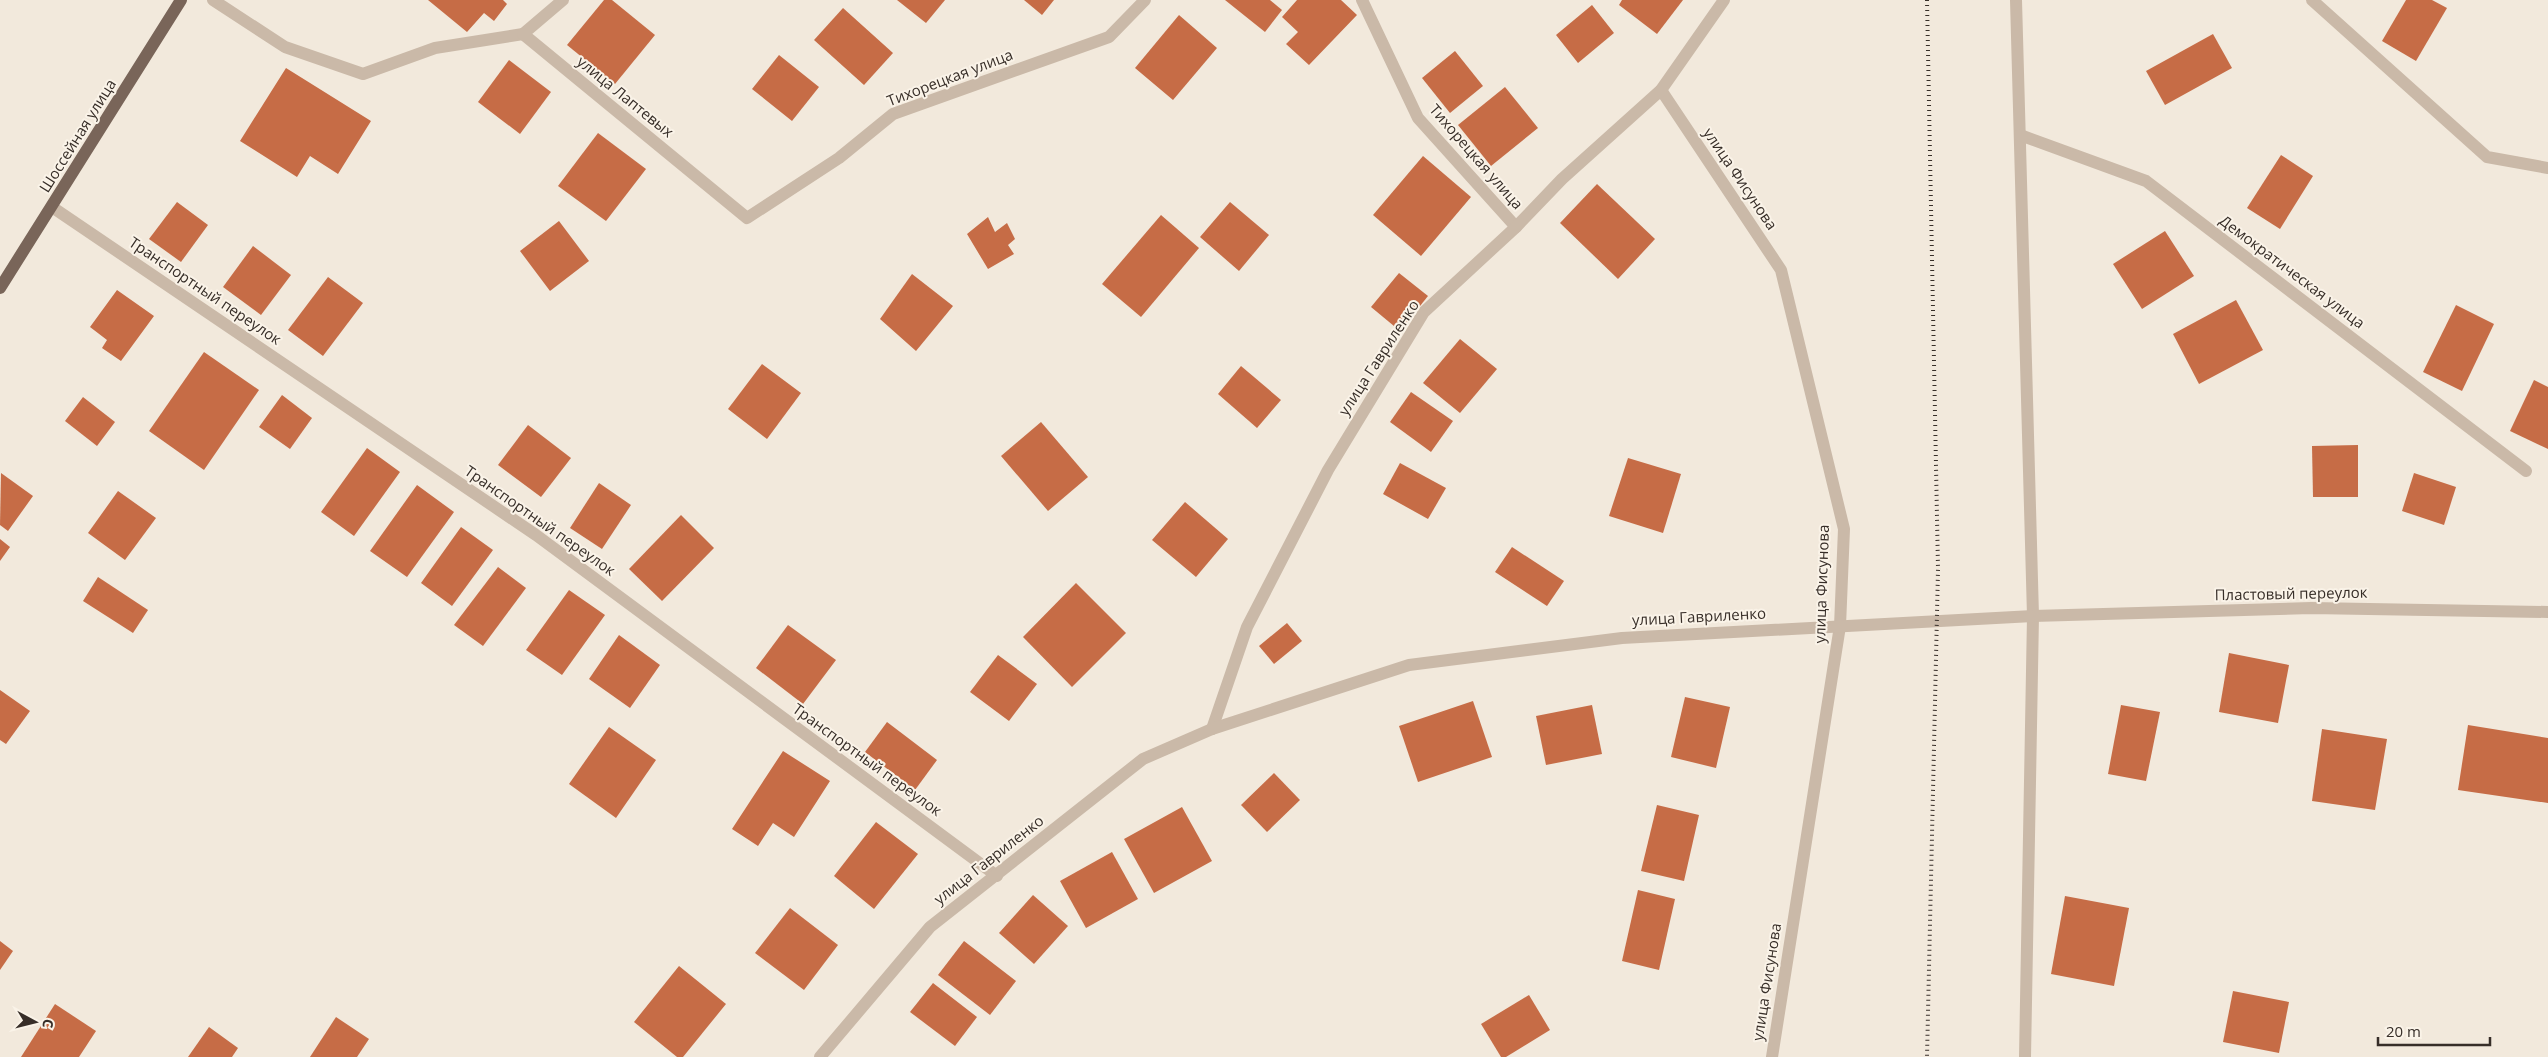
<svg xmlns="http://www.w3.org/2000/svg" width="2548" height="1057" viewBox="0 0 2548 1057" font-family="'Open Sans',sans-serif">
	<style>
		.building { fill: #c66c46 }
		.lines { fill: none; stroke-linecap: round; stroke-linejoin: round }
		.minor { stroke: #cab9a8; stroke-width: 12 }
		.major { stroke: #796559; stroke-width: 12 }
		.rail { stroke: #372e28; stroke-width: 4; stroke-dasharray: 1 4; stroke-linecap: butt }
		.labels { text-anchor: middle; stroke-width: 4; stroke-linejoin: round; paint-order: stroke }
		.street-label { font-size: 15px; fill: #372e28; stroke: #faf3e8 }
	</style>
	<rect width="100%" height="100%" fill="#f2e9dc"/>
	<g class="building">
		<path d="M428 0H503L507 4 494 21 484 13 467 32Z"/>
		<path d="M604 0H612L655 35 615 84 567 45Z"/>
		<path d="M897 0H945L926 23Z"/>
		<path d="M1024 0H1054L1042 15Z"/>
		<path d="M1225 0H1270L1282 10 1265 32Z"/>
		<path d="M1297 0H1341L1357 15 1309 65 1286 44 1298 32 1282 17Z"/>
		<path d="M1622 0H1683L1657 34 1619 5Z"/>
		<path d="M2406 0H2432L2447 8 2416 61 2382 41Z"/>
		<path d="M1592 5 1614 33 1578 63 1556 35Z"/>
		<path d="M843 8 893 53 864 85 814 40Z"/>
		<path d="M1179 15 1217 48 1173 100 1135 68Z"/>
		<path d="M2213 34 2232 68 2165 105 2146 71Z"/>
		<path d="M1455 51 1483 86 1450 113 1422 78Z"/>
		<path d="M779 55 819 87 792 121 752 89Z"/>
		<path d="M509 60 551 92 520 134 478 102Z"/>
		<path d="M286 68 371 121 338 174 310 156 297 177 240 141Z"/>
		<path d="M1505 87 1538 128 1491 166 1458 125Z"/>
		<path d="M598 133 646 169 606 221 558 186Z"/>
		<path d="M2281 155 2313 176 2280 229 2247 208Z"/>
		<path d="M1423 156 1471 197 1421 256 1373 215Z"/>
		<path d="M1597 184 1655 239 1618 279 1560 223Z"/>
		<path d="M177 202 208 225 181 262 149 239Z"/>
		<path d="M1230 202 1269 235 1239 271 1200 237Z"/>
		<path d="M1161 215 1199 248 1141 317 1102 284Z"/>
		<path d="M988 217 995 232 1007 223 1015 239 1008 245 1014 254 988 269 967 234Z"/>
		<path d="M559 221 589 261 550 291 520 251Z"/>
		<path d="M2165 231 2194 276 2142 309 2113 264Z"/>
		<path d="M253 246 291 275 261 315 223 287Z"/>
		<path d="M1399 273 1428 296 1400 331 1371 307Z"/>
		<path d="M912 274 953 306 916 351 880 319Z"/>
		<path d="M328 277 363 303 323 356 288 330Z"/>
		<path d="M117 290 154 316 121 361 102 348 107 340 90 327Z"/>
		<path d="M2236 300 2263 350 2199 384 2173 334Z"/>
		<path d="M2456 305 2494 324 2462 391 2423 372Z"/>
		<path d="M1460 339 1497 369 1460 413 1423 383Z"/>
		<path d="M204 352 259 390 204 470 149 431Z"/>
		<path d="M762 364 801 393 767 439 728 409Z"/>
		<path d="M1241 366 1281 400 1257 428 1218 394Z"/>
		<path d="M2534 380 2548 387V449L2510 431Z"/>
		<path d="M1411 392 1453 421 1431 452 1390 422Z"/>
		<path d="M282 395 312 418 290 449 259 427Z"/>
		<path d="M83 397 115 422 97 446 65 421Z"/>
		<path d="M1041 422 1088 477 1048 511 1001 456Z"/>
		<path d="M528 425 571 458 541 497 498 465Z"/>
		<path d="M2358 445V497H2313L2312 446Z"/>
		<path d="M367 448 400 472 354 536 321 512Z"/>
		<path d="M1628 458 1681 474 1663 533 1609 516Z"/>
		<path d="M1400 463 1446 488 1428 519 1383 494Z"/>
		<path d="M1 473 33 496 8 531 0 525Z"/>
		<path d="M2414 473 2456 487 2444 525 2402 511Z"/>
		<path d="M599 483 631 505 602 549 570 528Z"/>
		<path d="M417 485 454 512 407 577 370 551Z"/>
		<path d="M118 491 156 518 125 560 88 533Z"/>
		<path d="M1185 502 1228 539 1196 577 1152 540Z"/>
		<path d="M681 515 714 548 662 601 629 569Z"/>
		<path d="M461 527 493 550 452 606 421 583Z"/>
		<path d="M0 539 10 547 0 561Z"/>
		<path d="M1512 547 1564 581 1547 606 1495 572Z"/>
		<path d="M498 567 526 588 483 646 454 625Z"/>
		<path d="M98 577 148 610 133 633 83 601Z"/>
		<path d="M1076 583 1126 633 1072 687 1023 637Z"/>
		<path d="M569 590 605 615 562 675 526 650Z"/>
		<path d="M1287 623 1302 641 1274 664 1259 646Z"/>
		<path d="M788 625 836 660 803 704 756 668Z"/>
		<path d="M619 635 660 665 630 708 589 679Z"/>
		<path d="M2229 653 2289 665 2278 723 2219 712Z"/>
		<path d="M998 655 1037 684 1009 721 970 692Z"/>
		<path d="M0 690 30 711 6 744 0 740Z"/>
		<path d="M1685 697 1730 707 1716 768 1671 757Z"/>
		<path d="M1473 701 1492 757 1418 782 1399 726Z"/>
		<path d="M1592 705 1602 754 1546 765 1536 716Z"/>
		<path d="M2121 705 2160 712 2146 781 2108 774Z"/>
		<path d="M887 722 937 760 915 790 865 752Z"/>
		<path d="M2468 725 2548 738V803L2458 790Z"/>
		<path d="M609 727 656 760 616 818 569 784Z"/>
		<path d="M2322 729 2387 739 2375 810 2312 801Z"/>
		<path d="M783 751 830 781 794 837 773 823 758 846 732 829Z"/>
		<path d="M1274 773 1300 800 1267 832 1241 805Z"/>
		<path d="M1657 805 1699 815 1684 881 1641 871Z"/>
		<path d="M1182 807 1212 861 1154 893 1124 839Z"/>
		<path d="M876 822 918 854 874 909 834 876Z"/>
		<path d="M1112 852 1138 899 1086 928 1060 881Z"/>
		<path d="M1638 890 1675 899 1659 970 1622 961Z"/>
		<path d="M1033 895 1068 926 1034 964 999 933Z"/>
		<path d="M2065 896 2129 908 2114 986 2051 974Z"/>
		<path d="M790 908 838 945 804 990 755 953Z"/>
		<path d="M0 941 13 951 0 970Z"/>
		<path d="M964 941 1016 981 990 1015 938 975Z"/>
		<path d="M679 966 726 1004 683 1057H677L634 1022Z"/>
		<path d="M933 983 977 1017 955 1046 910 1012Z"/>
		<path d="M2233 991 2289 1002 2279 1053 2223 1042Z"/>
		<path d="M1529 995 1550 1030 1506 1057H1501L1481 1024Z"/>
		<path d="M55 1004 96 1031 79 1057H21Z"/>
		<path d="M336 1017 369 1039 357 1057H310Z"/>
		<path d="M209 1027 238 1048 232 1057H188Z"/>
	</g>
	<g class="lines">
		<g class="minor">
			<path d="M213 0 285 47 363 74 435 48 523 34"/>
			<path d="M563 0 523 34 747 218 839 158 893 114 1109 37 1145 0"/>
			<path d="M1362 0 1418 118 1516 227"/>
			<path d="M2016 0 2033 616 2025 1057"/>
			<path d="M2312 0 2487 157 2548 168"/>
			<path d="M1661 90 1781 270 1844 529 1840 626 1772 1057"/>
			<path d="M2020 135 2146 181 2526 471"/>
			<path d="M52 207 536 535 997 876"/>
			<path d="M1212 729 1247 627 1328 470 1424 312 1516 227 1562 179 1661 90 1724 0"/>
			<path d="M820 1057 930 927 1143 759 1212 729 1409 665 1622 638 2033 616 2311 608 2548 612"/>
		</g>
		<path class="major" d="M0 288 181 0"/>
		<path class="rail" d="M1927 0 1938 569 1927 1057"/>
	</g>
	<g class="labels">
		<g class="street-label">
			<text transform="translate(950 78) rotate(-21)" y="5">Тихорецкая улица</text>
			<text transform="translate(625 97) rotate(39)" y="5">улица Лаптевых</text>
			<text transform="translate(78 136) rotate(-58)" y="5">Шоссейная улица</text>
			<text transform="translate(1476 157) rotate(49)" y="5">Тихорецкая улица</text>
			<text transform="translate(1740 179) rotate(56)" y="5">улица Фисунова</text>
			<text transform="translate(2292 272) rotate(37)" y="5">Демократическая улица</text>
			<text transform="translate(205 291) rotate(34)" y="5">Транспортный переулок</text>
			<text transform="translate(1379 358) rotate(-57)" y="5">улица Гавриленко</text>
			<text transform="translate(540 521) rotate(35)" y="5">Транспортный переулок</text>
			<text transform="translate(1822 584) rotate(-88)" y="5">улица Фисунова</text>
			<text transform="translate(2291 594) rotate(-1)" y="5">Пластовый переулок</text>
			<text transform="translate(1699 617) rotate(-3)" y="5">улица Гавриленко</text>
			<text transform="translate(867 760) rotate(36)" y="5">Транспортный переулок</text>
			<text transform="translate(989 860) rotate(-38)" y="5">улица Гавриленко</text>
			<text transform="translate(1767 982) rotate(-81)" y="5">улица Фисунова</text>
		</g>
	</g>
	<g transform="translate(35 1022) rotate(97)" stroke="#faf3e8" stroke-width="4" paint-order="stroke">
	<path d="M0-4L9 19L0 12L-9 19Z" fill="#372e28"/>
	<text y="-8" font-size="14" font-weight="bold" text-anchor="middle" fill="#372e28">С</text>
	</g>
	<path d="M2378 1037v8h112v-8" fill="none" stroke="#372e28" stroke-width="2.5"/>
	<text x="2386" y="1037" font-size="15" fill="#372e28" stroke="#faf3e8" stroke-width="4" paint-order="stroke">20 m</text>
</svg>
